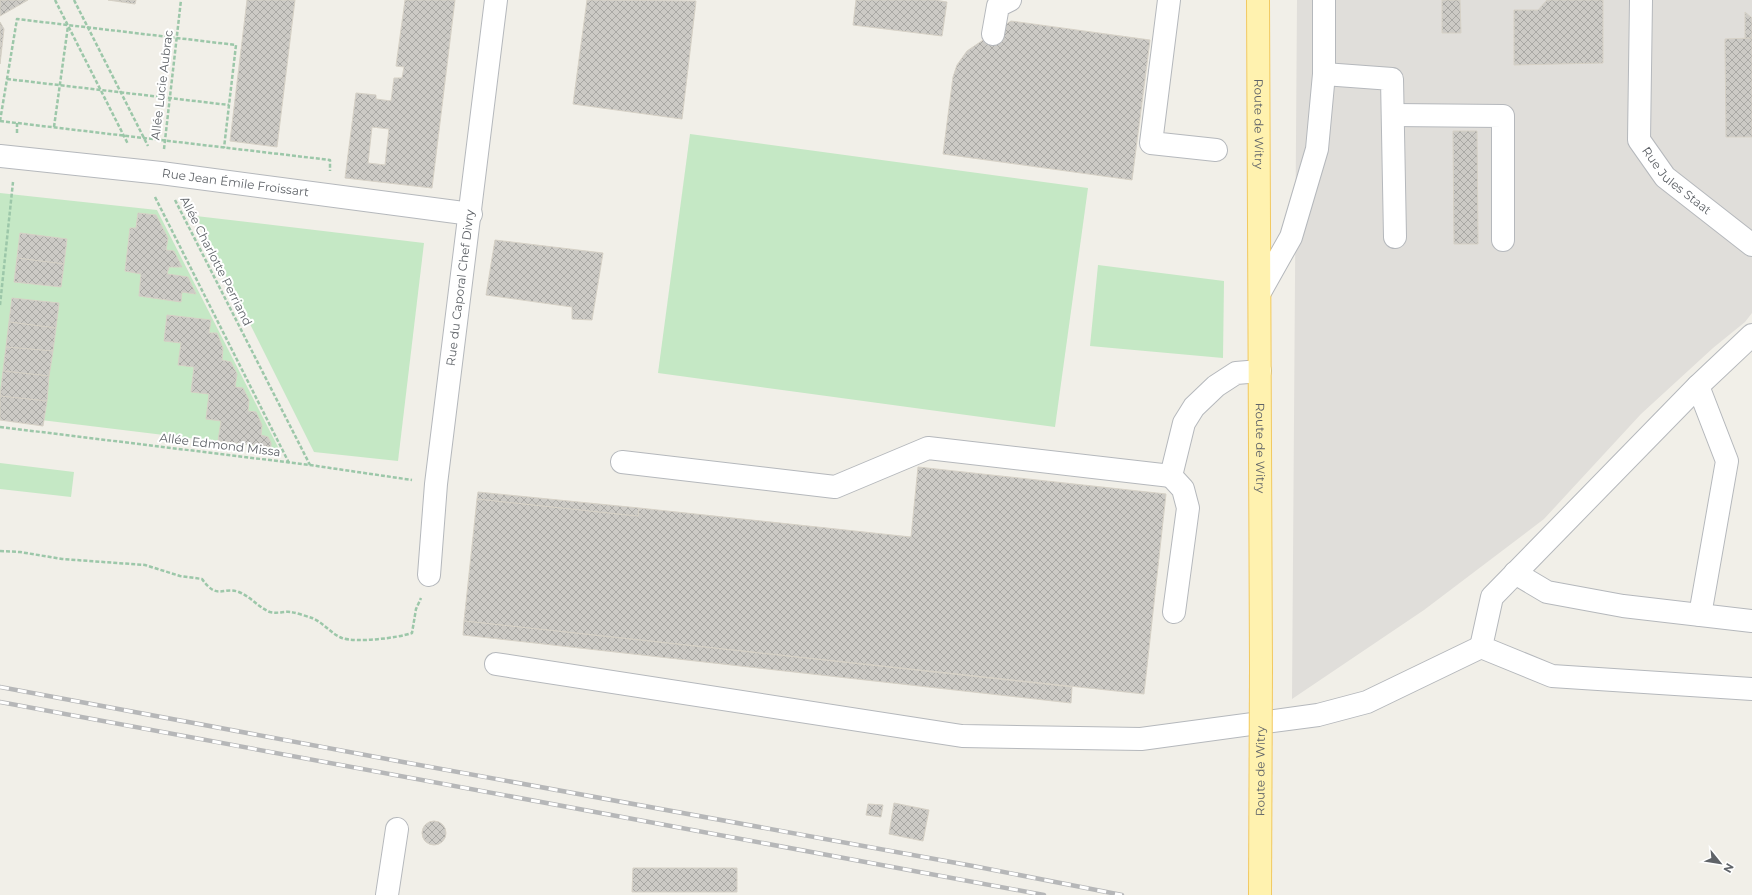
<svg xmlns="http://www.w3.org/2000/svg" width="1752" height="895" viewBox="0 0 1752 895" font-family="Montserrat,sans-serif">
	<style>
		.industrial { fill: #e0deda }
		.green { fill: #c5e8c5 }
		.building { fill: url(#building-cross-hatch); stroke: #d6d1c6; fill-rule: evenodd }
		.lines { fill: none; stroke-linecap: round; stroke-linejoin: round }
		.minor-casing { stroke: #b5b8bc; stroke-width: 24 }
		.major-casing { stroke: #f2c960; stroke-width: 24 }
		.path { stroke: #9cc7a9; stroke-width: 2.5; stroke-dasharray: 4 2; stroke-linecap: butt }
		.minor { stroke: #fff; stroke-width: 22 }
		.major { stroke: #fff2af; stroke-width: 22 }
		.rail-casing { stroke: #b6b7b8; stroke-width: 4.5 }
		.rail { stroke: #fff; stroke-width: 3; stroke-dasharray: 9; stroke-linecap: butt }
		.major-bridge-casing { stroke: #f2c960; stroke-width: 24; stroke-linecap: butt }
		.major-bridge { stroke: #fff2af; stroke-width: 22 }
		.labels { text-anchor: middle; stroke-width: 4; stroke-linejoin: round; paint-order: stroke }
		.street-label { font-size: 12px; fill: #5f6368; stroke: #fff }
	</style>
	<defs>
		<pattern id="building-cross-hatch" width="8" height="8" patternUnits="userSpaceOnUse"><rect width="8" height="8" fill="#cccac5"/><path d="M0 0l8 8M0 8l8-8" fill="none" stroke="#a9a8a4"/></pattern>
	</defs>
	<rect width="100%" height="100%" fill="#f1efe8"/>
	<path class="industrial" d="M1297 0H1752V313L1745 322 1713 348 1641 414 1544 519 1424 610 1292 699Z"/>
	<g class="green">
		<path d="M690 134 1088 188 1055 427 658 373Z"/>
		<path d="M0 193 157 210 279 449 0 415Z"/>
		<path d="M196 216 424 243 398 461 314 452Z"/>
		<path d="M1098 265 1224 281 1223 358 1090 346Z"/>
		<path d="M0 463 74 472 71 497 0 489Z"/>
	</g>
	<g class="building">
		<path d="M0 0H28L0 16Z"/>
		<path d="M108 0H136L135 4Z"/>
		<path d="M247 0H295L277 147 230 141Z"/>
		<path d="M405 0H455L432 188 345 178 356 93 376 95V99L391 101 394 78H402L404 67 396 66ZM372 127 389 129 385 165 368 163Z"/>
		<path d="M587 0 696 1 682 119 573 104Z"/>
		<path d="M856 0H935L947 2 942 36 853 25Z"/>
		<path d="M1442 0H1460L1461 33H1442Z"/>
		<path d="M1547 0H1603V63L1514 65V10H1538Z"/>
		<path d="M1745 12 1752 18V38L1745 39Z"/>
		<path d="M1011 21 1150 40 1132 180 943 154 953 77 957 65 967 51Z"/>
		<path d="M0 22 4 29 0 64Z"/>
		<path d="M1752 38V137H1726L1725 39Z"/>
		<path d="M1453 131H1477L1478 244H1454Z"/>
		<path d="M138 213 156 215 168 238 166 250 174 251 182 267H169L167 274 188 277 196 294 182 292 181 302 139 296 141 274 125 271 130 228H136Z"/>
		<path d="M20 233 67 239 64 264 17 258Z"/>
		<path d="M495 240 603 253 592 320 572 319V307L486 295Z"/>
		<path d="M17 258 64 264 61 287 14 282Z"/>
		<path d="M12 298 59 303 56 328 9 322Z"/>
		<path d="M167 315 211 320 209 333H217L223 348 222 360 231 362 237 374 235 387 243 388 249 400 248 411 256 412 262 425 261 435 268 437 271 443V447L218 441 221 421 206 419 209 394 191 392 194 367 178 365 181 343 164 341Z"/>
		<path d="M9 322 56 328 53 351 6 347Z"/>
		<path d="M6 347 53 351 49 376 3 371Z"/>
		<path d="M3 371 49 376 47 401 0 396Z"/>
		<path d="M0 396 47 401 43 426 0 420Z"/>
		<path d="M918 467 1166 494 1144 694 464 621 477 499 638 516 639 508 911 537Z"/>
		<path d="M478 492 639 508 638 516 477 499Z"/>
		<path d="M464 621 1072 687 1071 703 463 635Z"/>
		<path d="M894 803 929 810 923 841 889 834Z"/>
		<path d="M868 804 883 805 881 817 866 815Z"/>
		<circle cx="434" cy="833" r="12"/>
		<path d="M633 868H737V892H632Z"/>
	</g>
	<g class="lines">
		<g class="minor-casing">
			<g id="minor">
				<path d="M1169 0 1151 143 1216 150"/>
				<path id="s1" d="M1641 0 1639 140 1665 177 1752 245"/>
				<path d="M993 34 998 6 1010 0"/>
				<path d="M1324 74 1392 79 1395 237"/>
				<path d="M1393 115 1503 116V240"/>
				<path id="s2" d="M0 156 161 173 471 214"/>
				<path d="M1260 292 1291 237 1317 149 1324 74V0"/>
				<path d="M1752 335 1698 386 1492 597 1481 647 1552 676 1752 689"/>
				<path d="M1698 386 1727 461 1700 615"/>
				<path d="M622 462 835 487 928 448 1171 476"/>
				<path d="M1515 573 1547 592 1623 606 1752 621"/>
				<path id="s3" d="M429 575 436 484 496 0"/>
				<path d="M1174 612 1188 508 1183 489 1171 476 1184 423 1194 407 1216 386 1236 373 1260 371"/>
				<path d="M496 664 962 736 1141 739 1318 715 1367 702 1481 647"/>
				<path d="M387 895 397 829"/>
			</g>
		</g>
		<g class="major-casing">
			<g id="major">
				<path id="s4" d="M1258 0 1261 668"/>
			</g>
		</g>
		<g class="path">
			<path d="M55 0 128 144"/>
			<path d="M74 0 148 146"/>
			<path d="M7 79 229 105"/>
			<path d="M0 121 17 19 236 45 224 148"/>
			<path d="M0 121 330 160V171"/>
			<path d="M54 127 68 26"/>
			<path d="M17 133V122"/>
			<path d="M164 149 181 0"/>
			<path d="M155 197 289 463"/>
			<path d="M175 200 310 465"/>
			<path d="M0 305 13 182"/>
			<path d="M0 427 310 465 412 480"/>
			<path d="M0 551 20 552 62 559 145 565 180 576 202 579C218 601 222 586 239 592 251 597 258 607 270 612 278 614 284 611 291 612 297 613 306 616 312 618 323 622 331 634 342 638 357 643 397 638 412 633L416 609 421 598"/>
		</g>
		<use href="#minor" class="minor"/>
		<use href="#major" class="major"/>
		<g class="rail-casing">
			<g id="rail">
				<path d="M0 687 403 762 973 866 1122 895"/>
				<path d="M0 702 1044 895"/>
			</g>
		</g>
		<use href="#rail" class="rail"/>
		<g class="major-bridge-casing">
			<g id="major-bridge">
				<path id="s5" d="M1260 895 1261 668"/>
			</g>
		</g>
		<use href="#major-bridge" class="major-bridge"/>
	</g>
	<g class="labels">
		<g class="street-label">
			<text transform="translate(162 85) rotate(-83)" y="4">Allée Lucie Aubrac</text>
			<text dy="4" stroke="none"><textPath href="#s4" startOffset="124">Route de Witry</textPath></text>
			<text dy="4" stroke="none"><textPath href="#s1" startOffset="196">Rue Jules Staat</textPath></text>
			<text dy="4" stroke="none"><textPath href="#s2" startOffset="237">Rue Jean Émile Froissart</textPath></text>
			<text transform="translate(216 261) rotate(63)" y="4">Allée Charlotte Perriand</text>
			<text dy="4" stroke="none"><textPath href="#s3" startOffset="289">Rue du Caporal Chef Divry</textPath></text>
			<text transform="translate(220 445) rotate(7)" y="4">Allée Edmond Missa</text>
			<text dy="4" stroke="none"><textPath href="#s4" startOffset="448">Route de Witry</textPath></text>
			<text dy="4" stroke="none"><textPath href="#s5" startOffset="124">Route de Witry</textPath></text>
		</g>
	</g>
	<g transform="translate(1720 863) rotate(120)" stroke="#ffffff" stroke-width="3" paint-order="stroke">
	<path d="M0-3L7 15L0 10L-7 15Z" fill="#5f6368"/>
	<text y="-6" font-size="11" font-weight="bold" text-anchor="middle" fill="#5f6368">N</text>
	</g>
</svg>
